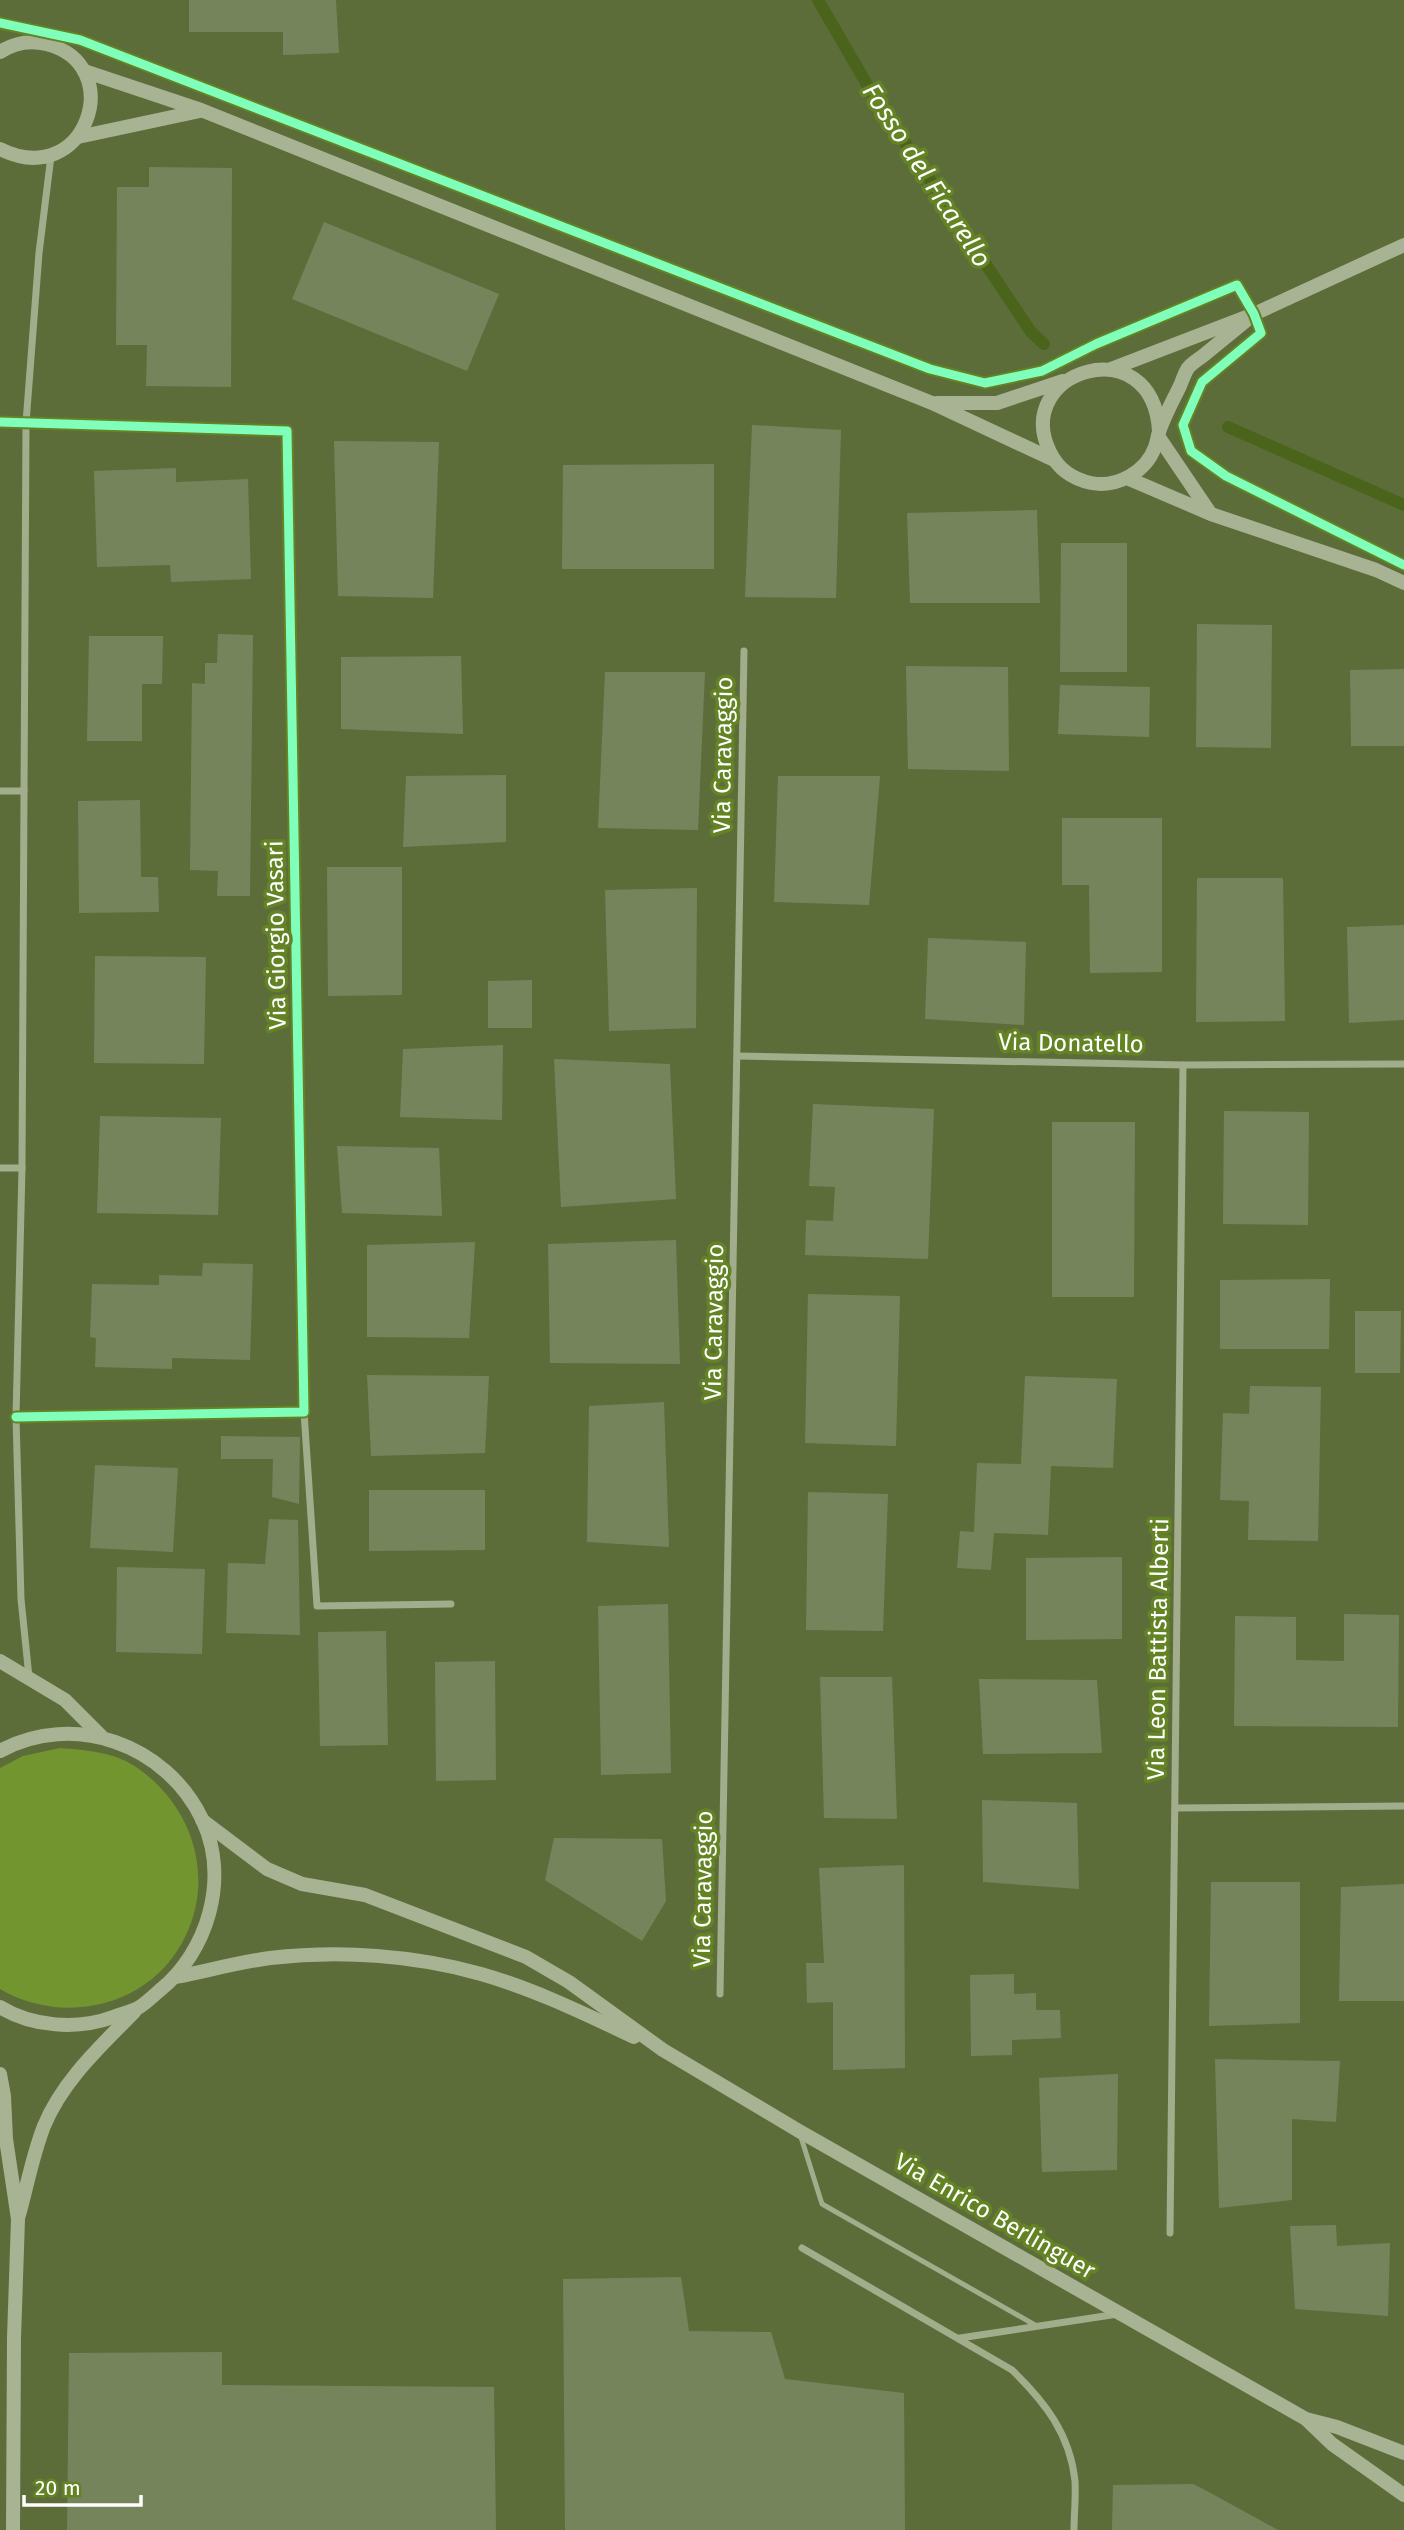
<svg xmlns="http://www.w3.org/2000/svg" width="1404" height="2530" viewBox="0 0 1404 2530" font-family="'Fira Sans',sans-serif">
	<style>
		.green { fill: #739530 }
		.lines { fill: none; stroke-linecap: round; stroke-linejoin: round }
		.stream { stroke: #4b641c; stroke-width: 12 }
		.building { fill: #76845c }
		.lane { stroke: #a2ad8c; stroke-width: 5 }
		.street { stroke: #a2ad8c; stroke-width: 7 }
		.secondary { stroke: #a8b394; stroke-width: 14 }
		.cycleway-casing { stroke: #638324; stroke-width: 13 }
		.cycleway { stroke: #80ffba; stroke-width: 9 }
		.labels { text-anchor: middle; stroke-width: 7; stroke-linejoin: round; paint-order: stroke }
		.street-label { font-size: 24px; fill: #fff; stroke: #638324 }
		.water-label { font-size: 26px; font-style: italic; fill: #fff; stroke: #638324 }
	</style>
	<rect width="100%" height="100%" fill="#5c6d3a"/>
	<path class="green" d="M60 1748C86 1750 114 1752 136 1767 191 1804 215 1874 186 1935 153 2006 65 2027 0 1989V1768L23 1756Z"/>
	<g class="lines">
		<g class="stream">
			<path d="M818 0 872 93 1031 332 1044 344"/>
			<path d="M1228 427 1404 505"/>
		</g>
	</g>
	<g class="building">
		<path d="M189 0H336L339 53 283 55V32H189Z"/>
		<path d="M149 167 232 168 231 387 146 386 147 345H116L117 187H149Z"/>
		<path d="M324 222 499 294 467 371 292 299Z"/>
		<path d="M752 425 841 430 836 598 745 597Z"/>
		<path d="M334 441 439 442 433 598 338 596Z"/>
		<path d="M714 464V569H562L563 465Z"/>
		<path d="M176 468V482L248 479 251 579 171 582 170 565 97 567 94 471Z"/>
		<path d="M1037 510 1040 603H910L907 513Z"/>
		<path d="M1061 543H1127V672H1060Z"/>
		<path d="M1197 624 1272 625 1271 748 1196 747Z"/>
		<path d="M218 634 253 635 250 896H217L218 871 190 870 192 683 205 684V663H217Z"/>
		<path d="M89 636H163L162 684H142V741H87Z"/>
		<path d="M461 656 463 734 341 729V657Z"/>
		<path d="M906 666 1008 667 1009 771 908 769Z"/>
		<path d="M1404 669V746H1351L1350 670Z"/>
		<path d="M605 672H705L698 830 598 828Z"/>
		<path d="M1060 685 1150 687 1149 737 1058 734Z"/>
		<path d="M506 775V842L403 847 406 776Z"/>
		<path d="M778 776H880L869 905 774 902Z"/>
		<path d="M140 800 141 877H158L159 912 79 913 78 801Z"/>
		<path d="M1062 818H1162V972L1090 973 1089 885H1062Z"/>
		<path d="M327 867H402V995L328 996Z"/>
		<path d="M1197 878H1283L1285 1021 1196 1022Z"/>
		<path d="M697 888 696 1028 609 1031 605 890Z"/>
		<path d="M1404 925V1020L1349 1023 1347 927Z"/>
		<path d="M928 938 1026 942 1024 1025 925 1019Z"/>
		<path d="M95 956 206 957 204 1064 94 1063Z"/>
		<path d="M532 980V1028H488V981Z"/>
		<path d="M503 1045 502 1120 400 1117 403 1049Z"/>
		<path d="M554 1059 670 1064 676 1199 561 1207Z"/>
		<path d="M813 1104 934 1109 928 1259 805 1255 806 1220 833 1221 835 1187 809 1186Z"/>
		<path d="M1224 1111 1309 1112 1308 1225 1223 1224Z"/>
		<path d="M100 1116 221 1118 218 1215 97 1213Z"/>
		<path d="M1052 1122H1135L1134 1297H1052Z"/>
		<path d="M337 1146 439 1148 442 1216 342 1213Z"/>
		<path d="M676 1240 680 1364 550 1363 548 1244Z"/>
		<path d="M475 1242 469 1338 367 1337V1245Z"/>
		<path d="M203 1263 253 1264 250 1360 172 1358V1369L95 1367 96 1338 90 1337 92 1284 159 1285V1275L202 1276Z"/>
		<path d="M1330 1279 1329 1349H1220V1280Z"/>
		<path d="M808 1294 900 1296 896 1446 805 1443Z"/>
		<path d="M1355 1311H1401L1400 1373H1355Z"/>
		<path d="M367 1375 489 1376 485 1453 371 1456Z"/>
		<path d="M1025 1376 1117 1379 1113 1468 1051 1466 1048 1535 994 1533 991 1570 957 1568 960 1531 974 1532 977 1463 1021 1464Z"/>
		<path d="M1250 1386 1321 1387 1318 1541 1248 1540 1249 1501 1220 1500 1223 1413 1249 1414Z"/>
		<path d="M664 1402 669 1547 587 1542 589 1406Z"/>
		<path d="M221 1436 300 1437 299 1504 272 1497 273 1459H221Z"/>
		<path d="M95 1465 178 1468 173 1552 90 1548Z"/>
		<path d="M369 1490H485V1550L369 1551Z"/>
		<path d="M808 1492 888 1494 883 1631 806 1630Z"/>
		<path d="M269 1519 298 1520 300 1635 226 1633 228 1563 265 1564Z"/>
		<path d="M1122 1557V1639L1026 1640V1558Z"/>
		<path d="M117 1567 205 1569 202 1654 116 1652Z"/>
		<path d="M668 1604 671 1773 601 1775 598 1606Z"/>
		<path d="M1344 1614 1399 1615 1398 1727 1234 1726 1235 1616 1296 1617V1660L1344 1661Z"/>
		<path d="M386 1631 388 1745 320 1746 318 1632Z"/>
		<path d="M495 1661 496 1780 436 1781 435 1662Z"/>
		<path d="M820 1677H892L897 1819 824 1818Z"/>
		<path d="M979 1679 1097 1680 1102 1753 983 1754Z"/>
		<path d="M982 1800 1077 1803 1079 1889 983 1882Z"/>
		<path d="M554 1838 662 1839 666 1901 642 1941 545 1880Z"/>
		<path d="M904 1865 905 2068 833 2070V2002L807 2003 806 1963H824L819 1868Z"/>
		<path d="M1211 1882H1300V2023L1209 2026Z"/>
		<path d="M1404 1884V2001H1339L1341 1887Z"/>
		<path d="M1014 1974V1994L1036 1993V2010H1060L1061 2038 1012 2040V2055L971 2056 970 1975Z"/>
		<path d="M1215 2059 1340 2061 1336 2122 1292 2119V2200L1219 2208Z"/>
		<path d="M1118 2074 1117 2170 1042 2172 1039 2078Z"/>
		<path d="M1336 2225 1337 2246 1390 2243 1388 2316 1295 2309 1290 2226Z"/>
		<path d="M681 2277 689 2331 771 2332 785 2379 904 2393 905 2530H565L563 2279Z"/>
		<path d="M222 2352V2385L494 2387 496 2530H67L69 2353Z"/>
		<path d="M1193 2484 1207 2491 1278 2530H1112L1113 2485Z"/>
	</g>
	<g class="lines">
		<path class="lane" d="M800 2134 822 2204 1035 2325"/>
		<g class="street">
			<path d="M0 422 287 431 304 1412 16 1417"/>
			<path d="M0 791H24"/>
			<path d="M738 1056 1183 1065 1404 1064"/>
			<path d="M0 1168H22"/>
			<path d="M304 1412 317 1606 451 1604"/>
			<path d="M29 1677 21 1599 16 1417 22 1168 26 423 39 253 51 156"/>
			<path d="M1176 1808 1404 1806"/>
			<path d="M720 1994 744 651"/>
			<path d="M1170 2233 1183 1065"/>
			<path d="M802 2248 1012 2370C1045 2402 1070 2434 1075 2481 1076 2497 1074 2514 1074 2530"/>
			<path d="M960 2338 1118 2314"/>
		</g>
		<g class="secondary">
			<path d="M0 52C14 43 30 40 46 44 129 64 86 192 0 149"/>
			<path d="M84 71 201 110 932 403 1054 460"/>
			<path d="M78 137 200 111"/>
			<path d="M1111 369 1254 314 1404 245"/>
			<path d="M937 403H997L1063 381"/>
			<path d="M1159 431C1153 326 1010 371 1050 452 1058 469 1073 479 1091 483 1117 488 1146 472 1155 447 1157 442 1157 437 1159 432 1164 417 1172 402 1179 388 1182 382 1184 374 1188 368 1192 363 1199 359 1204 355 1221 341 1237 328 1254 314"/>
			<path d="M1158 436 1210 513"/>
			<path d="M1127 478 1211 514 1376 570 1404 583"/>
			<path d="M0 1661 65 1700 101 1736"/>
			<path d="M0 1751C73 1711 166 1744 202 1819 230 1878 208 1952 159 1991 152 1997 145 2004 138 2008 130 2012 121 2014 113 2017 78 2030 32 2027 0 2007"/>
			<path d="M202 1820 267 1869 302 1884 365 1895 526 1957 569 1982 663 2050 799 2131 1306 2419 1337 2427 1404 2453"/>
			<path d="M176 1977C207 1971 239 1962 270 1958 340 1950 414 1955 481 1974 534 1989 585 2014 634 2037"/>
			<path d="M0 2074 4 2096 6 2139 18 2219 14 2338 13 2530"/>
			<path d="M19 2215C27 2186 33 2154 44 2126 63 2080 101 2046 134 2012"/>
			<path d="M1307 2420 1332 2444 1404 2495"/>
		</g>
		<g class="cycleway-casing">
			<g id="cycleway">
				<path d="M0 23 80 40 930 369 985 383 1042 371 1096 344 1237 285 1254 314 1261 333 1202 382 1183 425 1191 451 1226 476 1404 565"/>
				<path d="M0 422 287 431 304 1412 16 1417"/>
			</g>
		</g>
		<use href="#cycleway" class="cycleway"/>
	</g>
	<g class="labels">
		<g class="street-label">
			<text transform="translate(723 755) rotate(-89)" y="8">Via Caravaggio</text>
			<text transform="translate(276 935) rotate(-91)" y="8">Via Giorgio Vasari</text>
			<text transform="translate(1071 1043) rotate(1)" y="8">Via Donatello</text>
			<text transform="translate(714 1322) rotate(-89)" y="8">Via Caravaggio</text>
			<text transform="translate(1158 1649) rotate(-89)" y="8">Via Leon Battista Alberti</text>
			<text transform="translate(703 1889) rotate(-89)" y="8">Via Caravaggio</text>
			<text transform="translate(995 2216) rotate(30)" y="8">Via Enrico Berlinguer</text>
		</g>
		<g class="water-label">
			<text transform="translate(927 175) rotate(57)" y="9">Fosso del Ficarello</text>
		</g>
	</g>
	<path d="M24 2495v10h117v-10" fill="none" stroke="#ffffff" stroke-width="3.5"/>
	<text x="35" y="2495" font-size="21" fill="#ffffff" stroke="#638324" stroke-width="5" paint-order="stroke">20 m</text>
</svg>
